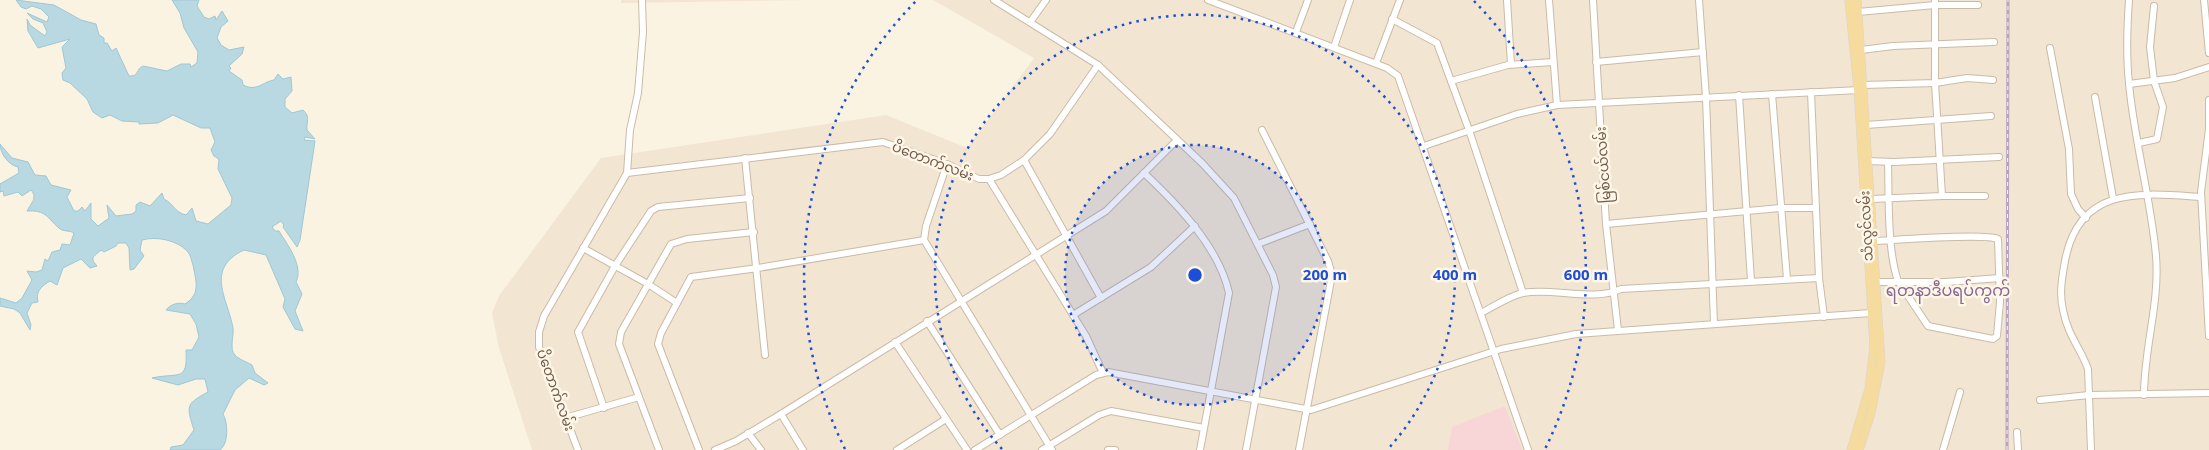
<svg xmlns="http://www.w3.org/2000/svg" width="2209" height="450" viewBox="0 0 2209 450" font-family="'Noto Sans','Noto Sans Myanmar',sans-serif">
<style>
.residential{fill:#f2e5d1}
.medical{fill:#f8d6d7}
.water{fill:#b8d9e2;stroke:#9fc7d4}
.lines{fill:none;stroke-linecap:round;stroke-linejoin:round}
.minor-casing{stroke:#cabba9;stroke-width:8}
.major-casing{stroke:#dad4d0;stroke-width:9}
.minor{stroke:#fff;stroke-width:6}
.major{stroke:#f6db9e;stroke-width:8}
.rail-casing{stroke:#b6a2c2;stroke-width:3}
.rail{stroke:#fef7e8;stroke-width:1;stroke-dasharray:4;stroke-linecap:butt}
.ring{fill:none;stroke:#1d4ed8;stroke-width:2.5;stroke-dasharray:2.5 5}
.labels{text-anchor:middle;stroke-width:5;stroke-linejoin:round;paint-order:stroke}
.street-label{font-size:14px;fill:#705b4a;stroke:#fef7e8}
.quarter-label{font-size:16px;fill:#876693;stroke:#fef7e8}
.centre{fill:#1d4ed8;stroke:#fef7e8;stroke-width:2.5}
.ring-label{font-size:15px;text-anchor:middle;font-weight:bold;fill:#1d4ed8;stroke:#fef7e8;stroke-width:5;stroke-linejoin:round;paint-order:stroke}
</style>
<rect width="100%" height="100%" fill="#faf3e2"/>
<!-- residential -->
<g class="residential">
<polygon points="621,0 808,0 621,3"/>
<polygon points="933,0 2209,0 2209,450 532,450 499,348 492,313 499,296 601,158 886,115 967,148 1034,58"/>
</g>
<!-- medical -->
<polygon class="medical" points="1505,406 1522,450 1448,450 1452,427"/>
<!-- water -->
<path class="water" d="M16,0L54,5L81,20L96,24L99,35L104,38V43H107L112,51L116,48L129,76C139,77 136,69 143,66L167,71L181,64H190L191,67L197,63L198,52L184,28L180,13L172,0H199L197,6L204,17L209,19L215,16L216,20L222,11L228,21L221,27L217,38L221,45L229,50L244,47L242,54L229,66L231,68L229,71L242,80L243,85C257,92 262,82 274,80L278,74L283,79L291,77L292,91L285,99V107L292,113L303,110C311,117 306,122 307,130L315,139L305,137L304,140L315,141L300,240L297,247L283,227L284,225L281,221L272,227L275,231H279C287,244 304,266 296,282L302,294L295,311L303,331L295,329L283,307L285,299L266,255L244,250C204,269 228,299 233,328C234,336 229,349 235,355C238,359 247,362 252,365L255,373L268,383L264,385L249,378L235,390L223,414C228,423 229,443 220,450H170L171,447L183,445L194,430C186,405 186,404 208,392L205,379H196L178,385L152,378C178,372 188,383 186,350H192L199,337L196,324L190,314L166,310C171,304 178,302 185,304C201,294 196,281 193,265C191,260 191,255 187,251C177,240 156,236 142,240L140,250L144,256L134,269L130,270L129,248L126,243H118L116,246L104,252L101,250L93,257V261L97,266L90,268L81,259L63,268L57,285L50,281C42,286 35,291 38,302L32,303L27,313L31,325L30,330L20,313L14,309L0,306V298L16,303L22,298L32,280L27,271L36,272L42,270L45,259L48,261L52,252L60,250L62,244L70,245L74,233C69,230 63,232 59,228C47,218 47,210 27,211C31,203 38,198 31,190L22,196L18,192L4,196L3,191L0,192V184L19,173L18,167C8,165 0,153 0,144L12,158L28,162L35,175L46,176L51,185L71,190L67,197L74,211H78L82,207L85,211L91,203V219L98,226L109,218L107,205L116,216L132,214L136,211V205L140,202L150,206L162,193L164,199C174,204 174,212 186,215L192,208L196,221L208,224L231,205L232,198L218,169L219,159L214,156L211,150L215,142L210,128H201L173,115L158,123L139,124V122L122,121L110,115L102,118L93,112L87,99L70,83L63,80L62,73L66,68L62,47L70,39L38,48L28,31L27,19L30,25L45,36L47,32L43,23L33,19L27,13L47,22L49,17L41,9L32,6L26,9L21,7Z"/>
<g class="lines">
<!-- minor casing -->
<g class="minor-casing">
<g id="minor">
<polyline points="994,0 1098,65 1202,163 1234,198 1273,275 1276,287 1246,450"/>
<polyline points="1208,0 1387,68 1398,76 1528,450"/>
<polyline points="1507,0 1511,64"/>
<polyline points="1549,0 1557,105"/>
<polyline points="1593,0 1606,224 1618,330"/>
<polyline points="1699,0 1706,97 1714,324"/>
<polyline points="1935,0 1935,83 1942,196"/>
<path d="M2129,0C2127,28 2126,55 2129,83C2134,141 2151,198 2156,256C2160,302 2144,348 2144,395"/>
<polyline points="2204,0 2209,53"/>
<polyline points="1858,12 1935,5 1978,5"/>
<polyline points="1392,19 1437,43 1469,130 1523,293"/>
<polyline points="1031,21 1046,0"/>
<polyline points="1296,32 1308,0"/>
<polyline points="1334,47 1350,0"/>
<polyline points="2050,48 2069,149 2071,194 2078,209 2086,218"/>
<polyline points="1861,50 1893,46 1994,42"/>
<polyline points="1596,62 1703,52"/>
<polyline points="1376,63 1400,0"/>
<polyline points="1451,81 1508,65 1553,62"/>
<polyline points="2129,84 2175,78 2209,67"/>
<polyline points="1863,85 1935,83 1967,78 1993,80"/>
<polyline points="1811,92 1819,278 1824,317"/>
<polyline points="1772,94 1787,279"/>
<polyline points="1739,95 1751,281"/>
<polyline points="2095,97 2113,198"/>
<polyline points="2209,100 2209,129 2201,192 2209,336"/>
<polyline points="1866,125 1991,116"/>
<polyline points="1262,130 1328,261 1332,275 1299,450"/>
<polyline points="2139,143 2157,139 2163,107 2154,81 2150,47 2154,6"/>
<polyline points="1424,146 1517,114 1557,105 1860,90"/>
<polyline points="745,158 765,355"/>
<polyline points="1024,160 1101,298"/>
<polyline points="1868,161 1894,162 1999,157"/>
<polyline points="947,164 926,226 924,240 1052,450"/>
<polyline points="627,173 883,142 947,164 979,179 989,179 1001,175 1024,160 1050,134 1098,65"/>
<path d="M1144,173C1177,204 1219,247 1229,293L1200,450"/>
<polyline points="989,179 1086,336 1103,373"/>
<polyline points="1872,199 1942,196 1985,196"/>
<polyline points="1606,224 1781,208 1816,208"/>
<path d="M1874,241C1896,240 1984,233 1998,239L2000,302L1997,336L1993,339L1928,326L1898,281C1887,250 1889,196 1888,162"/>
<polyline points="1258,244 1310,224"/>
<polyline points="583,248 648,284 677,303"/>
<polyline points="1876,282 1946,282 2000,278"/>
<path d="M1481,313C1493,307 1509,296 1523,293C1551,287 1594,302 1621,289L1819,278"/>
<polyline points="1073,315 1151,267 1195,226"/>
<polyline points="927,321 1000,435"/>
<polyline points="895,342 967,450"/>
<polyline points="2040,400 2089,395 2209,393"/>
<polyline points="604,408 578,332 615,266 651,211 658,207 750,198"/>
<polyline points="781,414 803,450"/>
<polyline points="565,418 639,397"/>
<polyline points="2017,432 2018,450"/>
<polyline points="748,433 761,450"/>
<polyline points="578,450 539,347 539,332 544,316 627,173 630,130 638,93 643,32 642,0"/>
<polyline points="659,450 619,344 621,332 671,244 687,239 754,232"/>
<polyline points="699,450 658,344 661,333 691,277 758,268 924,240"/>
<polyline points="715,450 736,441 781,414 1106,211 1177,140"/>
<polyline points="897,450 946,419"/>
<polyline points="975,450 1096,375 1108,372 1311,410 1501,349 1576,334 1871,313"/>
<polyline points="1042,450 1099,415 1111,411 1204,428"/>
<polyline points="1108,450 1115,450"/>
<polyline points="1943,450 1960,392"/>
<path d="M2091,450L2088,369C2080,347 2068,336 2063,310C2059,293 2062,278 2065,261C2079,185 2141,193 2201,197"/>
</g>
</g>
<!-- major casing -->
<g class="major-casing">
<g id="major">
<polyline points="1849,0 1858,89 1874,347 1869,389 1851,450"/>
<polyline points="1857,0 1881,362 1871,413 1859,450"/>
</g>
</g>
<!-- minor -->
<use href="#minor" class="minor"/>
<!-- major -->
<use href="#major" class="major"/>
<!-- rail casing -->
<g class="rail-casing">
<polyline id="rail" points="2007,450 2008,0"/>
</g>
<!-- rail -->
<use href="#rail" class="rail"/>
</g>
<!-- distance rings -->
<circle cx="1195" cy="275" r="130" fill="#1d4ed8" fill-opacity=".12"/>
<g class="ring">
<circle cx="1195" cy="275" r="130"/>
<path d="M1002 449A260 260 0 1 1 1388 449"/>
<path d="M845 449A391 391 0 0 1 916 1M1474 1A391 391 0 0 1 1545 449"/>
</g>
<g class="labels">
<!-- street labels -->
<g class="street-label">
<text transform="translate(933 161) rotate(21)" y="5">ပိတောက်လမ်း</text>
<text transform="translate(1603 165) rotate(-94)" y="5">မြစ်ငယ်လမ်း</text>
<text transform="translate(1866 226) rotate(-93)" y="5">သံလွင်လမ်း</text>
<text transform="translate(556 390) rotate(70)" y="5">ပိတောက်လမ်း</text>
</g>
<!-- quarter labels -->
<g class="quarter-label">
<text x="1948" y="296">ရတနာဒီပရပ်ကွက်</text>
</g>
</g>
<circle cx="1195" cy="275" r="8" class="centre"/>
<g class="ring-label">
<text x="1325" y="280">200 m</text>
<text x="1455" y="280">400 m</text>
<text x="1586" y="280">600 m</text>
</g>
</svg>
